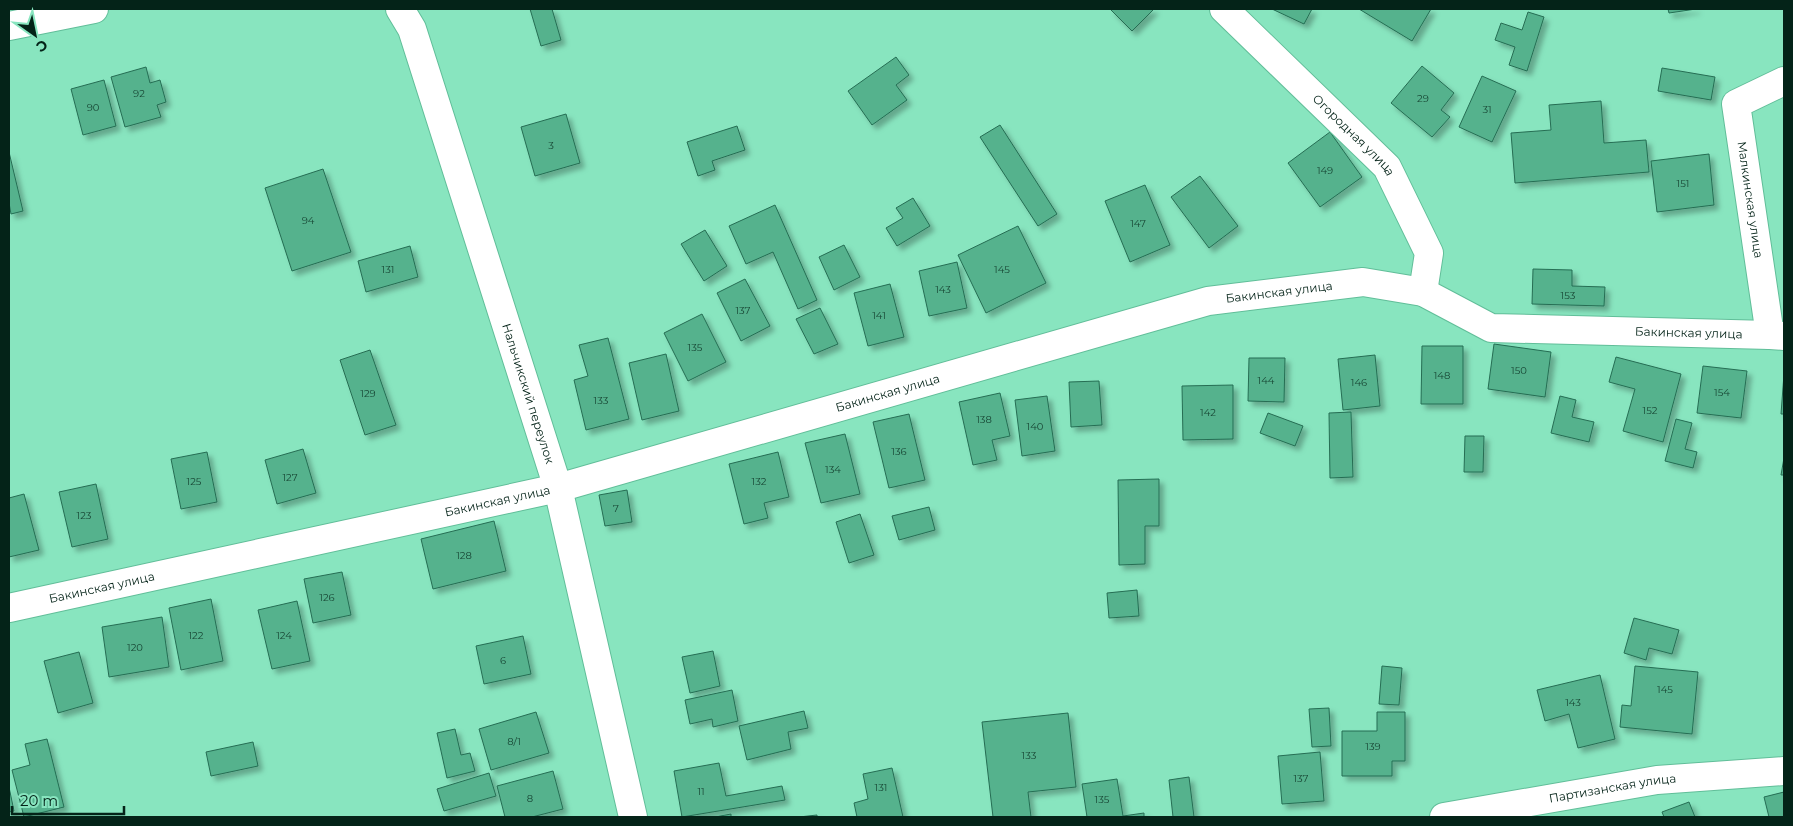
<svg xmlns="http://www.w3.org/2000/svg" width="1793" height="826" viewBox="0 0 1793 826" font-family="Montserrat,sans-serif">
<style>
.building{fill:#54b28d;stroke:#256d53;filter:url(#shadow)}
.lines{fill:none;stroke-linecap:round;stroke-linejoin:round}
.minor-casing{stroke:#61be99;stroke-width:30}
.minor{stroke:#fff;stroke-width:28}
.labels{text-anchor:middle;stroke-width:4;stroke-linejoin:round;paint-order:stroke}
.number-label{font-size:10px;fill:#184735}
.street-label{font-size:12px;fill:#042318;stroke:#88e5bf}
</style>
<defs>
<filter id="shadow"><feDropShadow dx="4.5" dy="4.5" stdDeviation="2.5" flood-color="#0004"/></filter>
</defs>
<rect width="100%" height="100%" fill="#88e5bf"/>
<!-- building -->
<g class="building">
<polygon points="530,9 552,9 561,40 541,46"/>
<polygon points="1110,9 1154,9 1132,31"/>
<polygon points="1272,9 1312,9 1304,24"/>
<polygon points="1359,9 1431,9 1412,41"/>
<polygon points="1668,9 1696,9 1669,13"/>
<polygon points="1528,12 1544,17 1527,71 1509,65 1515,47 1495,40 1501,23 1522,30"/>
<polygon points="896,57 909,75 896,85 907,100 872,125 848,91"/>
<polygon points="1422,66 1454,93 1441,110 1450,117 1432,137 1391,103"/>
<polygon points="146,67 150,83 160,80 166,102 157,105 161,117 125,127 111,77"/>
<polygon points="1662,68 1715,77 1711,100 1658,91"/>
<polygon points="1482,76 1516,91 1492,142 1459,127"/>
<polygon points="104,80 116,126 83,135 71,89"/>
<polygon points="1601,101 1604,143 1646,140 1649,172 1515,183 1511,133 1551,130 1549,105"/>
<polygon points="566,114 580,163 535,176 521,127"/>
<polygon points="1000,125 1057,214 1038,226 980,137"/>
<polygon points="737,126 745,150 712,161 715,170 698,176 687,142"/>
<polygon points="1330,132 1362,177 1320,207 1288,163"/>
<polygon points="9,152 23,211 11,214 9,203"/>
<polygon points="1709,154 1714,205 1657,212 1651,161"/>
<polygon points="323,169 351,252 292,271 265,188"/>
<polygon points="1200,176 1238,226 1209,248 1171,197"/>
<polygon points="1145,185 1170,245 1130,262 1105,201"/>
<polygon points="913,198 930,226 897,246 886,228 903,218 896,208"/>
<polygon points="775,205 817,300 798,309 773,252 746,264 729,226"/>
<polygon points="1018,226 1046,283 986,313 958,255"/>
<polygon points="705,230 727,266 704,281 681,244"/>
<polygon points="844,245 860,277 834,290 819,257"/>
<polygon points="410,246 418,277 366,292 358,261"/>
<polygon points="957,262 967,308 929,316 919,271"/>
<polygon points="1533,269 1572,270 1572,286 1605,287 1604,306 1532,304"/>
<polygon points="745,279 770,326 741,341 717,293"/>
<polygon points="890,284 904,337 868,346 854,293"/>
<polygon points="820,308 838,344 814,354 796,319"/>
<polygon points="702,314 726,362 688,381 664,333"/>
<polygon points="608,338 629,419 586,430 574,380 588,376 579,345"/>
<polygon points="1494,344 1551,352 1545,397 1488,389"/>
<polygon points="1422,346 1463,346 1463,404 1421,404"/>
<polygon points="370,350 396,425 365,435 340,360"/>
<polygon points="666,354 679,411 642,420 629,363"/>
<polygon points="1375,355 1380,406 1343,410 1338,359"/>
<polygon points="1616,357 1681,374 1663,442 1623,431 1635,389 1609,382"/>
<polygon points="1249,358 1285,358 1284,402 1248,401"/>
<polygon points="1703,366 1747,371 1741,418 1697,413"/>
<polygon points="1784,374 1784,414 1781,414"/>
<polygon points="1099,381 1102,425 1071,427 1069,382"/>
<polygon points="1233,385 1233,439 1183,440 1182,386"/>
<polygon points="1000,393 1010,436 992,440 997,460 973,465 959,402"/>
<polygon points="1047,396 1055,451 1022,456 1015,400"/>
<polygon points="1560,396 1576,400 1572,417 1594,422 1589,442 1551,433"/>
<polygon points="1351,412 1353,477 1330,478 1329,413"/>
<polygon points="1268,413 1303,426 1295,446 1260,433"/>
<polygon points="909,414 925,480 889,488 873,422"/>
<polygon points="1676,419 1692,423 1685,449 1697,452 1693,468 1665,461"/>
<polygon points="845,434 860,494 821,503 805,443"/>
<polygon points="1465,436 1484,436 1483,472 1464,472"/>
<polygon points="303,449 316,493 277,504 265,460"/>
<polygon points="207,452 217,502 181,509 171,459"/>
<polygon points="778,452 789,497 764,503 768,518 744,524 729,464"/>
<polygon points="1784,458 1784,475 1781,475"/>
<polygon points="1159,479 1159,526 1145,526 1145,564 1119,565 1118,480"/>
<polygon points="96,484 108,539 72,547 59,492"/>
<polygon points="627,490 632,522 605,526 599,495"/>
<polygon points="24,494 39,550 9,557 9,498"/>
<polygon points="929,507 935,530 899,540 892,516"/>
<polygon points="860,514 874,555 849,563 836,522"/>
<polygon points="494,521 506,571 433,589 421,539"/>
<polygon points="342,572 351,615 313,623 304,579"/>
<polygon points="1137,590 1139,616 1109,618 1107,593"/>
<polygon points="211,599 223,661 181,670 169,608"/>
<polygon points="297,601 310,661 272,669 258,610"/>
<polygon points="162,617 169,667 109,677 102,627"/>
<polygon points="1634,618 1679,630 1672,654 1649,648 1646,660 1624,653"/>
<polygon points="523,636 531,674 484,684 476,646"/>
<polygon points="713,651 720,686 690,693 682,657"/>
<polygon points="79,652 93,703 58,713 44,661"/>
<polygon points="1382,666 1402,668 1399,705 1379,704"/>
<polygon points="1635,666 1698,672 1692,734 1620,727 1622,705 1631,706"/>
<polygon points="1600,675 1615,739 1578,748 1569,714 1545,721 1537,690"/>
<polygon points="732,690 738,721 713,727 712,719 690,724 685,700"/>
<polygon points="1329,708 1331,746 1312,747 1309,709"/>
<polygon points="804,711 808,728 788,732 791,749 747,760 739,726"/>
<polygon points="536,712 549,753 491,770 479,729"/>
<polygon points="1377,712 1405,712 1405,761 1392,761 1392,776 1342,776 1342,731 1377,731"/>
<polygon points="1068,713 1076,787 1028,792 1031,817 993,817 982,722"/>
<polygon points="455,729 461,755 470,753 475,771 447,778 437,733"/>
<polygon points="47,739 64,807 24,817 12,770 30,765 25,744"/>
<polygon points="253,742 258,766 211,776 206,752"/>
<polygon points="1320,752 1324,801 1282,804 1278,756"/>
<polygon points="719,763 726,796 782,786 785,800 682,817 674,771"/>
<polygon points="892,768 903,817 857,817 854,803 868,799 863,774"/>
<polygon points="553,771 563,809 532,817 505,817 497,786"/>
<polygon points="489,773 496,796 444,811 437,789"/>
<polygon points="1189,777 1194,817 1173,817 1169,780"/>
<polygon points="1117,779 1123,816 1144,813 1144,817 1087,817 1082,784"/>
<polygon points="9,787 14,811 9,812"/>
<polygon points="1784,792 1784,817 1769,817 1764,797"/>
<polygon points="1689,802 1695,817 1664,817 1662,812"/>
<polygon points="731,814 731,817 715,817"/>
<polygon points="817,815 817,817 799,817"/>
</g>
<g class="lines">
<!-- minor casing -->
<g class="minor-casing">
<g id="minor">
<path id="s1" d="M400,9L412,29L558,488L633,817"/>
<path id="s2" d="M1224,9L1387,167L1429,253L1423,292"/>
<polyline points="9,26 94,9"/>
<path id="s3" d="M1784,81L1736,104L1770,335L1784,336"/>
<path id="s4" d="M9,608L558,488L1208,301L1363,282L1423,292L1491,328L1770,335"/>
<path id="s5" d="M1444,817L1657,780L1784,771"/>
</g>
</g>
<!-- minor -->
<use href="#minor" class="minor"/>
</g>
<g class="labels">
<!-- number labels -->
<g class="number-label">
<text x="139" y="97">92</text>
<text x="1423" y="102">29</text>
<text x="93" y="111">90</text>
<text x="1487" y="113">31</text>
<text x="551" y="149">3</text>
<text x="1325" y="174">149</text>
<text x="1683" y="187">151</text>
<text x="308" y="224">94</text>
<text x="1138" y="227">147</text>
<text x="388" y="273">131</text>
<text x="1002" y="273">145</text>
<text x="943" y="293">143</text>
<text x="1568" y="299">153</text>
<text x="743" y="314">137</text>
<text x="879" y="319">141</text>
<text x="695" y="351">135</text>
<text x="1519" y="374">150</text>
<text x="1442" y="379">148</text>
<text x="1266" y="384">144</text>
<text x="1359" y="386">146</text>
<text x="1722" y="396">154</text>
<text x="368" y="397">129</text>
<text x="601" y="404">133</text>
<text x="1650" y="414">152</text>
<text x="1208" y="416">142</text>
<text x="984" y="423">138</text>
<text x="1035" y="430">140</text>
<text x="899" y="455">136</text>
<text x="833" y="473">134</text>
<text x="290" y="481">127</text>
<text x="194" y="485">125</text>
<text x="759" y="485">132</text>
<text x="616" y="512">7</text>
<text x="84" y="519">123</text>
<text x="464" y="559">128</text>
<text x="327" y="601">126</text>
<text x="196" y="639">122</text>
<text x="284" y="639">124</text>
<text x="135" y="651">120</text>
<text x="503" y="664">6</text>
<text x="1665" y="693">145</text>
<text x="1573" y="706">143</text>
<text x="514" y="745">8/1</text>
<text x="1373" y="750">139</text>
<text x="1029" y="759">133</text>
<text x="1301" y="782">137</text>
<text x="881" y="791">131</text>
<text x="701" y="795">11</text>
<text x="530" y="802">8</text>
<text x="1102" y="803">135</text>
</g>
<!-- street labels -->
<g class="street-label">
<text dy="4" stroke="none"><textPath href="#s2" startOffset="181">Огородная улица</textPath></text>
<text dy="4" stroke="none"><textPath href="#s3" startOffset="150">Малкинская улица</textPath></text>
<text dy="4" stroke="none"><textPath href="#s4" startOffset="1310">Бакинская улица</textPath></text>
<text dy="4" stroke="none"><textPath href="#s4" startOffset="1730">Бакинская улица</textPath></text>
<text dy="4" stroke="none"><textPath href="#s4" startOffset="905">Бакинская улица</textPath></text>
<text dy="4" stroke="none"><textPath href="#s1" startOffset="406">Нальчикский переулок</textPath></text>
<text dy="4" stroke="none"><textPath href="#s4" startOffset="500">Бакинская улица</textPath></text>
<text dy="4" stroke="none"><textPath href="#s4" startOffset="95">Бакинская улица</textPath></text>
<text dy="4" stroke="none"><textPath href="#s5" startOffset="171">Партизанская улица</textPath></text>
</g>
</g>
<!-- border -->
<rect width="1793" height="826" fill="none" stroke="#042318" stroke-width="20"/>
<!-- north arrow -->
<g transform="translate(35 35) rotate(147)" stroke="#88e5bf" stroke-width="4" paint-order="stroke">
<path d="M0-4L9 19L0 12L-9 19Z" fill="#042318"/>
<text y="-8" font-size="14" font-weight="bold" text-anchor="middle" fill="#042318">С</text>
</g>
<!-- scale -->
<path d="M12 806v8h112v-8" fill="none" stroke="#042318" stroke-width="2.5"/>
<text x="20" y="806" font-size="15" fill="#042318" stroke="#88e5bf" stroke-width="4" paint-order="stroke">20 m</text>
</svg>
